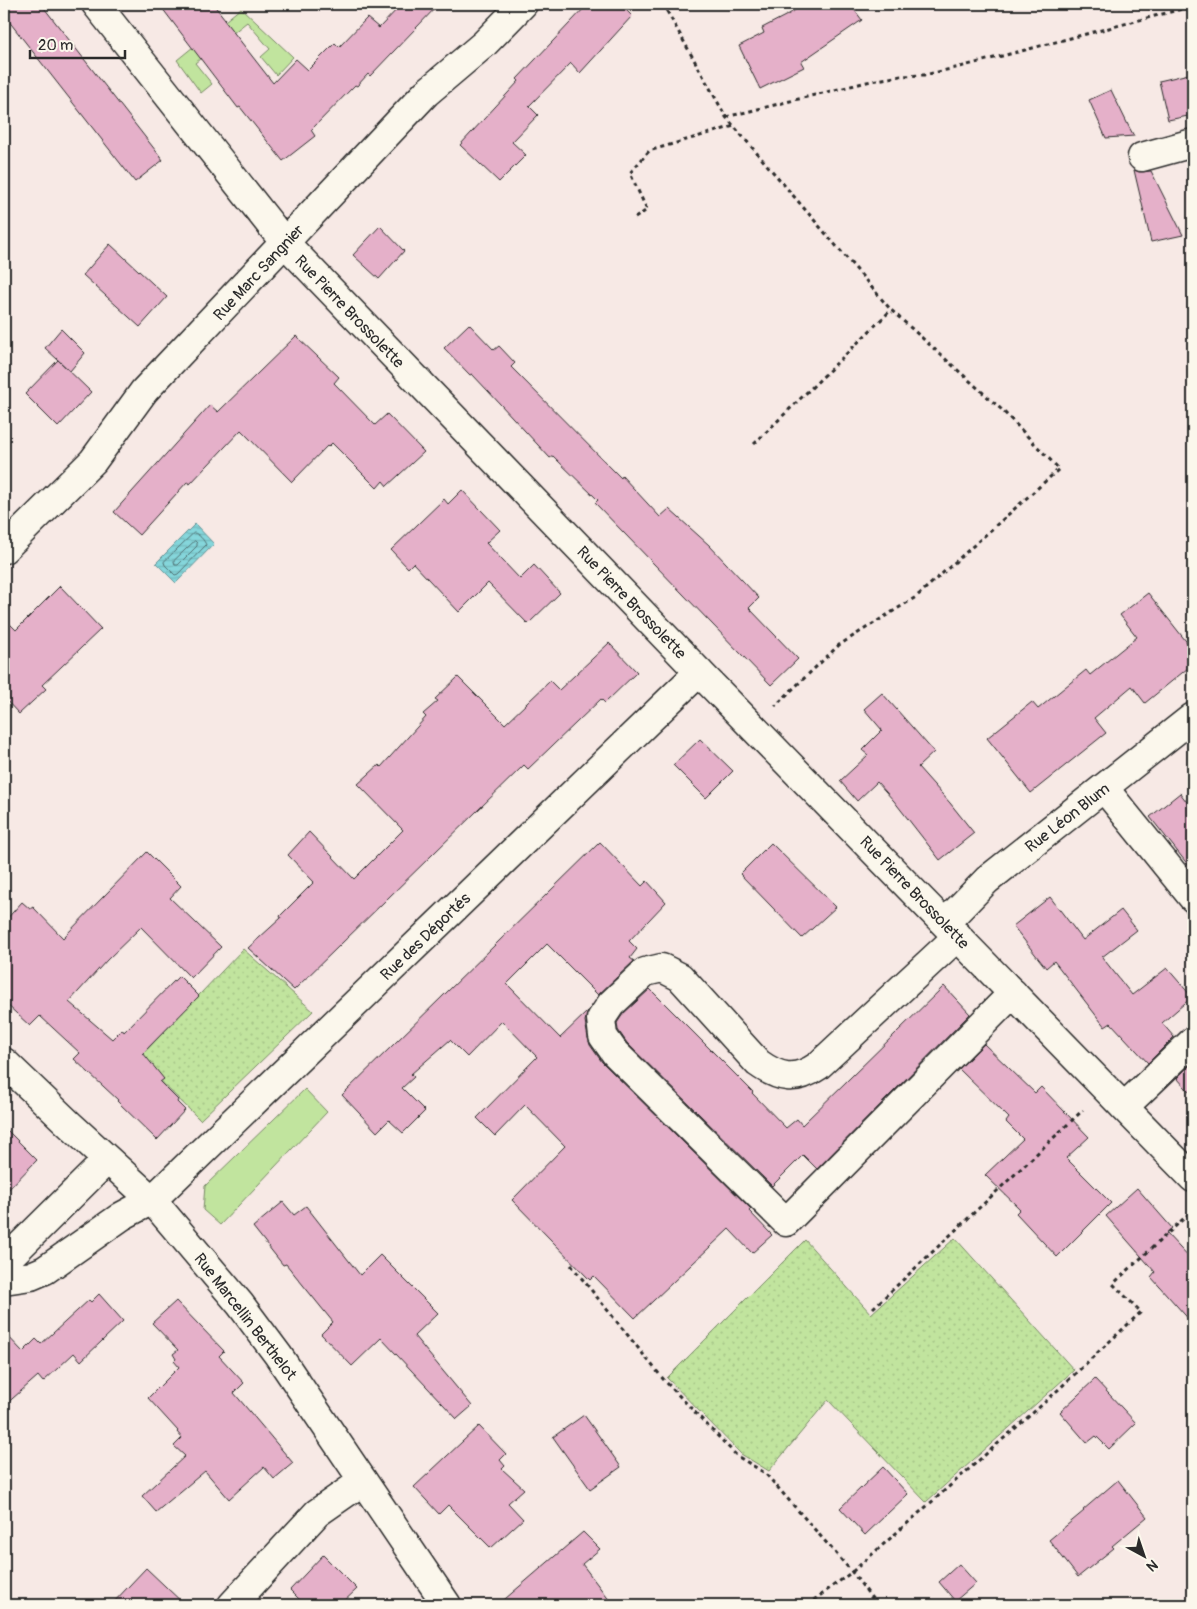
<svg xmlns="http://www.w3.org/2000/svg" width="1197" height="1609" viewBox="0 0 1197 1609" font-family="Pangolin,sans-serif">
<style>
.grass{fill:#c1e49e;stroke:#768864}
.park{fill:url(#park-dots);stroke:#768864}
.water{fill:url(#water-rules);stroke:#619295}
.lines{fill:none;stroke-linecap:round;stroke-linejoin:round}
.shore{stroke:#4f6f71;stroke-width:1}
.building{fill:#e5b0c9;stroke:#2b2b2b}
.minor-casing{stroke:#2b2b2b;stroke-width:31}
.major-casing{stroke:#2b2b2b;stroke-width:31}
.path{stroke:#2b2b2b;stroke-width:3;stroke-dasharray:4 4;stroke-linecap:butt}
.minor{stroke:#fbf7ec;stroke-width:28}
.major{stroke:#fbf7ec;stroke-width:28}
.labels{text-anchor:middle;stroke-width:5;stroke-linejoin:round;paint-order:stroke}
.street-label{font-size:16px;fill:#2b2b2b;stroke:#fbf7ec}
</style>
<defs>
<pattern id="park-dots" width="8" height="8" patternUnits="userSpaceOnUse" patternTransform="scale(1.25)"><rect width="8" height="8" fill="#c1e49e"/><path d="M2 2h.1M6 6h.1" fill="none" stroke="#a6c488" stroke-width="1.8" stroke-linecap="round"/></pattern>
<pattern id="water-rules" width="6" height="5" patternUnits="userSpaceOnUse" patternTransform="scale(1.25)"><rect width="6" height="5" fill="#85d6db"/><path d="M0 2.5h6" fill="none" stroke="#73b8bc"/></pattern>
</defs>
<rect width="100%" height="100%" fill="#f7e9e5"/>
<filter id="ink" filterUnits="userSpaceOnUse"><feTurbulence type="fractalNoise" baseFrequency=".02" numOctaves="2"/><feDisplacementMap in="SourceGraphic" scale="10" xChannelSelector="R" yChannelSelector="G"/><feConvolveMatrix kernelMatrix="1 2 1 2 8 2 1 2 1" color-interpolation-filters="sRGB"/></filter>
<g filter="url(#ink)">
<!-- grass -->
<g class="grass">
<polygon points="241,8 293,57 276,75 261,57 270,49 247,22 195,63 212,84 201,93 177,60"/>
<polygon points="305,1089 327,1112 220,1225 203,1210 205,1186"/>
</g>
<!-- park -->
<g class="park">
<polygon points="243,949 313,1011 200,1120 138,1059"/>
<polygon points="955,1238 1074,1370 926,1502 828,1400 769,1471 741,1454 667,1378 805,1240 871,1314"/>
</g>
<!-- water -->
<polygon class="water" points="195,524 214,544 176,583 156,563"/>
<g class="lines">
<!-- shore -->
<g class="shore">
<path d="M194,533C198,533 205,541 206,545L178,574L175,575L165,565L164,562Z"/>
<polygon points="195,541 197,543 197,546 178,565 175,565 174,561"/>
</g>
</g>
<!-- building -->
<g class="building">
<polygon points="4,4 41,4 163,160 135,182 4,15"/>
<polygon points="159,4 213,4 225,19 224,20 273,83 296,59 308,70 335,43 339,47 367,18 379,28 402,4 439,4 370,76 368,74 357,86 355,85 311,130 315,136 283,161 240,107 238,108"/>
<polygon points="588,4 620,4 632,16 580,73 571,63 529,106 538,115 512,142 526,155 499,182 460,145 519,81 517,79"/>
<polygon points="804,4 850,4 862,20 801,62 804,67 760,89 739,46 764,33 762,28 789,14"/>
<polygon points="1193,73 1193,115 1168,120 1159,81"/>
<polygon points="1111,90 1129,127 1134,136 1106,138 1089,100"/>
<polygon points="1134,170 1139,172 1151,171 1183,235 1151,242"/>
<polygon points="380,226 404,251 379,279 353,255"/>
<polygon points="110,244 167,297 140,327 83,275"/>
<polygon points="469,324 494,350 499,346 515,363 511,367 621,478 622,476 660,517 669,509 709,545 759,598 749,608 798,659 771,685 595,503 598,500 553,456 550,458 488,391 472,374 470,375 444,348"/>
<polygon points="61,329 85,353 70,371 45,348"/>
<polygon points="296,336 339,377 334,383 375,425 387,414 424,452 387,486 383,481 377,488 332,443 328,447 327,446 292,482 241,430 190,484 187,482 139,535 114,512 210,405 218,412"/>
<polygon points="58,360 91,392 58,427 25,394"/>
<polygon points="462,490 500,530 486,543 520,579 534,565 560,593 528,624 488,583 459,612 413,563 408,568 391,550 444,499 448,504"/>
<polygon points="60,586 101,629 42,685 46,689 19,714 4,698 4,618 16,630"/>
<polygon points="1148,593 1193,650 1193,664 1145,703 1132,686 1094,718 1106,733 1031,793 987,738 1032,702 1038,709 1086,670 1090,675 1137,637 1120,615"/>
<polygon points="609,643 637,672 605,703 601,699 528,769 524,765 294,990 248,948 281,918 280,916 314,882 288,855 309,832 354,879 403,830 358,784 379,765 381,767 426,717 423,714 438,701 435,699 458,677 505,724 550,681 559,690"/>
<polygon points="882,693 934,752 918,767 950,803 974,833 940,860 894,801 877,782 857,801 840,781 868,755 862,750 882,730 864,709"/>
<polygon points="700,739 733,771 706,798 673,765"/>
<polygon points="1180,793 1193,810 1193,871 1150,817"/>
<polygon points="600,842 642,886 647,881 666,902 629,941 637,949 630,958 634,961 598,995 547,944 507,984 560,1038 588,1011 585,1021 588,1038 590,1045 602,1062 751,1209 749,1211 772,1235 752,1253 729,1229 635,1318 594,1276 590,1280 512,1200 565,1146 525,1105 495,1136 477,1118 537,1057 502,1021 467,1057 450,1040 411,1074 414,1077 402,1088 425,1111 403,1133 389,1120 377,1132 342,1095"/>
<polygon points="771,843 836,907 802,938 740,874"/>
<polygon points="147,852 181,886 170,898 221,947 191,978 141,927 107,960 69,1002 112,1039 122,1029 124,1032 179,976 199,996 143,1053 164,1079 160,1082 178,1100 177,1102 185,1110 157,1140 117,1101 118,1100 74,1059 80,1053 40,1016 30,1026 4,1002 4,922 22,902 30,909 33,907 63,938"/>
<polygon points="1050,897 1083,940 1121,910 1137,930 1102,957 1132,995 1167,968 1192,997 1162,1023 1174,1037 1148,1063 1111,1023 1105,1027 1054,961 1046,968 1013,926"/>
<polygon points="944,986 970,1014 817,1169 803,1155 772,1186 627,1043 618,1030 617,1023 623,1014 650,989 753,1092 752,1093 786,1128 797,1119 802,1125"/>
<polygon points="984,1044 1035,1093 1041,1087 1089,1137 1066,1158 1111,1203 1057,1257 1016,1213 1020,1209 985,1175 1023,1139 1006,1122 1009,1118 959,1069"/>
<polygon points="1193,1062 1193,1096 1177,1078"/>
<polygon points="4,1127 37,1160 4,1194"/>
<polygon points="1137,1188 1172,1228 1166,1233 1193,1262 1193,1324 1151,1277 1155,1272 1106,1216"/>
<polygon points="283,1202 294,1215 306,1206 360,1275 380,1255 438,1313 414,1336 472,1406 457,1419 381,1338 352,1366 321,1334 333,1322 286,1264 283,1265 253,1227"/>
<polygon points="99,1294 123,1321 81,1361 74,1353 43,1382 38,1376 4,1406 4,1332 23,1352 36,1339 41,1344 89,1300 91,1302"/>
<polygon points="176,1301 224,1351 219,1356 244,1383 234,1393 293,1463 274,1479 264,1467 229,1499 205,1471 156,1512 142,1496 185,1456 174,1446 182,1438 177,1432 178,1431 148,1398 179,1367 174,1361 176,1359 173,1354 178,1350 152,1323"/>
<polygon points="1095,1379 1136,1423 1109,1449 1096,1436 1087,1443 1060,1412"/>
<polygon points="584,1415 621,1467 590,1489 553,1437"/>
<polygon points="479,1426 506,1454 500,1460 505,1466 502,1469 524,1489 508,1503 523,1519 491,1548 448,1505 439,1514 414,1487"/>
<polygon points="883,1467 908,1494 865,1535 840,1508"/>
<polygon points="1118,1480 1147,1517 1112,1546 1114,1548 1078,1577 1049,1540 1084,1511 1083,1510"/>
<polygon points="583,1532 600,1549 582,1564 613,1605 498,1605"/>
<polygon points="323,1555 357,1589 340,1605 305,1605 290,1590"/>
<polygon points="959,1564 976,1583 955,1601 939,1582"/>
<polygon points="146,1568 185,1605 111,1605"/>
</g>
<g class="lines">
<!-- minor casing -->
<g class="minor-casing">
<g id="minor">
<polyline points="96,4 285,243 699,672 1193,1178"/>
<polyline points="1142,157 1193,143"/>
<polyline points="4,549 93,461 144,391 426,93 484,44 523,4"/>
<polyline points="1104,788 1193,898"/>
<polyline points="945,923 987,880 1193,717"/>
<path d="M958,936L818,1066C795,1082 779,1078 758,1063L680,977L662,968L645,972L611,1004L601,1019L603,1036L615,1053L786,1222L1013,993"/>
<polyline points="1124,1107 1193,1041"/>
<polyline points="4,1262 107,1160"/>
<polyline points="4,1280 31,1276 45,1270 122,1216 152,1200 699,672"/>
<polyline points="232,1605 317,1513 363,1481"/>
</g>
</g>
<!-- major casing -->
<g class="major-casing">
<polyline id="major" points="4,1062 70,1125 152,1200 240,1304 278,1355 447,1605"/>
</g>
<!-- path -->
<g class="path">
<polyline points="663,4 726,117 891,310 1001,409 1059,469 916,597 839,645 775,706"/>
<polyline points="726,117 871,81 901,76 924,75 960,67 1193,6"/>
<polyline points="635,218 647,210 630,173 649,151 734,126"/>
<polyline points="754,444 891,310"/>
<polyline points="571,1265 664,1380 737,1456 765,1473 852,1572 877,1605"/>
<polyline points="873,1308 1083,1110"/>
<polyline points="807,1605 852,1572 1044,1403 1141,1312 1113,1284 1193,1210"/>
</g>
<!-- minor -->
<use href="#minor" class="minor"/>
<!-- major -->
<use href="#major" class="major"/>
</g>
</g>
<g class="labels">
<!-- street labels -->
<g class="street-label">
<text transform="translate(258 272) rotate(-47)" y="6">Rue Marc Sangnier</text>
<text transform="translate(350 311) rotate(46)" y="6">Rue Pierre Brossolette</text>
<text transform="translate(632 602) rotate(46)" y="6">Rue Pierre Brossolette</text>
<text transform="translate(1067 817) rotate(-38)" y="6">Rue Léon Blum</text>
<text transform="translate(915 892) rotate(46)" y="6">Rue Pierre Brossolette</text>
<text transform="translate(425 936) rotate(-44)" y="6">Rue des Déportés</text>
<text transform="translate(246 1316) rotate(52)" y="6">Rue Marcellin Berthelot</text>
</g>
</g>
<!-- margin -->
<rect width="1197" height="1609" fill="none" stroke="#fbf7ec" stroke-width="20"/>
<rect x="10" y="10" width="1177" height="1589" fill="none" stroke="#2b2b2b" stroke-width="2" filter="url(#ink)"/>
<!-- north arrow -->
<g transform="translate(1144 1556) rotate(140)" stroke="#fbf7ec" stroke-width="4" paint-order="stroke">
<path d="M0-4L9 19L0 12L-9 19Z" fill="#2b2b2b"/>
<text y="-8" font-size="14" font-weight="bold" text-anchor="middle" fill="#2b2b2b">N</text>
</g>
<!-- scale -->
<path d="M30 50v8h95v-8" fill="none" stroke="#2b2b2b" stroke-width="2.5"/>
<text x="38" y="50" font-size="15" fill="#2b2b2b" stroke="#fbf7ec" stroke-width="4" paint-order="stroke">20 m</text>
</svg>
